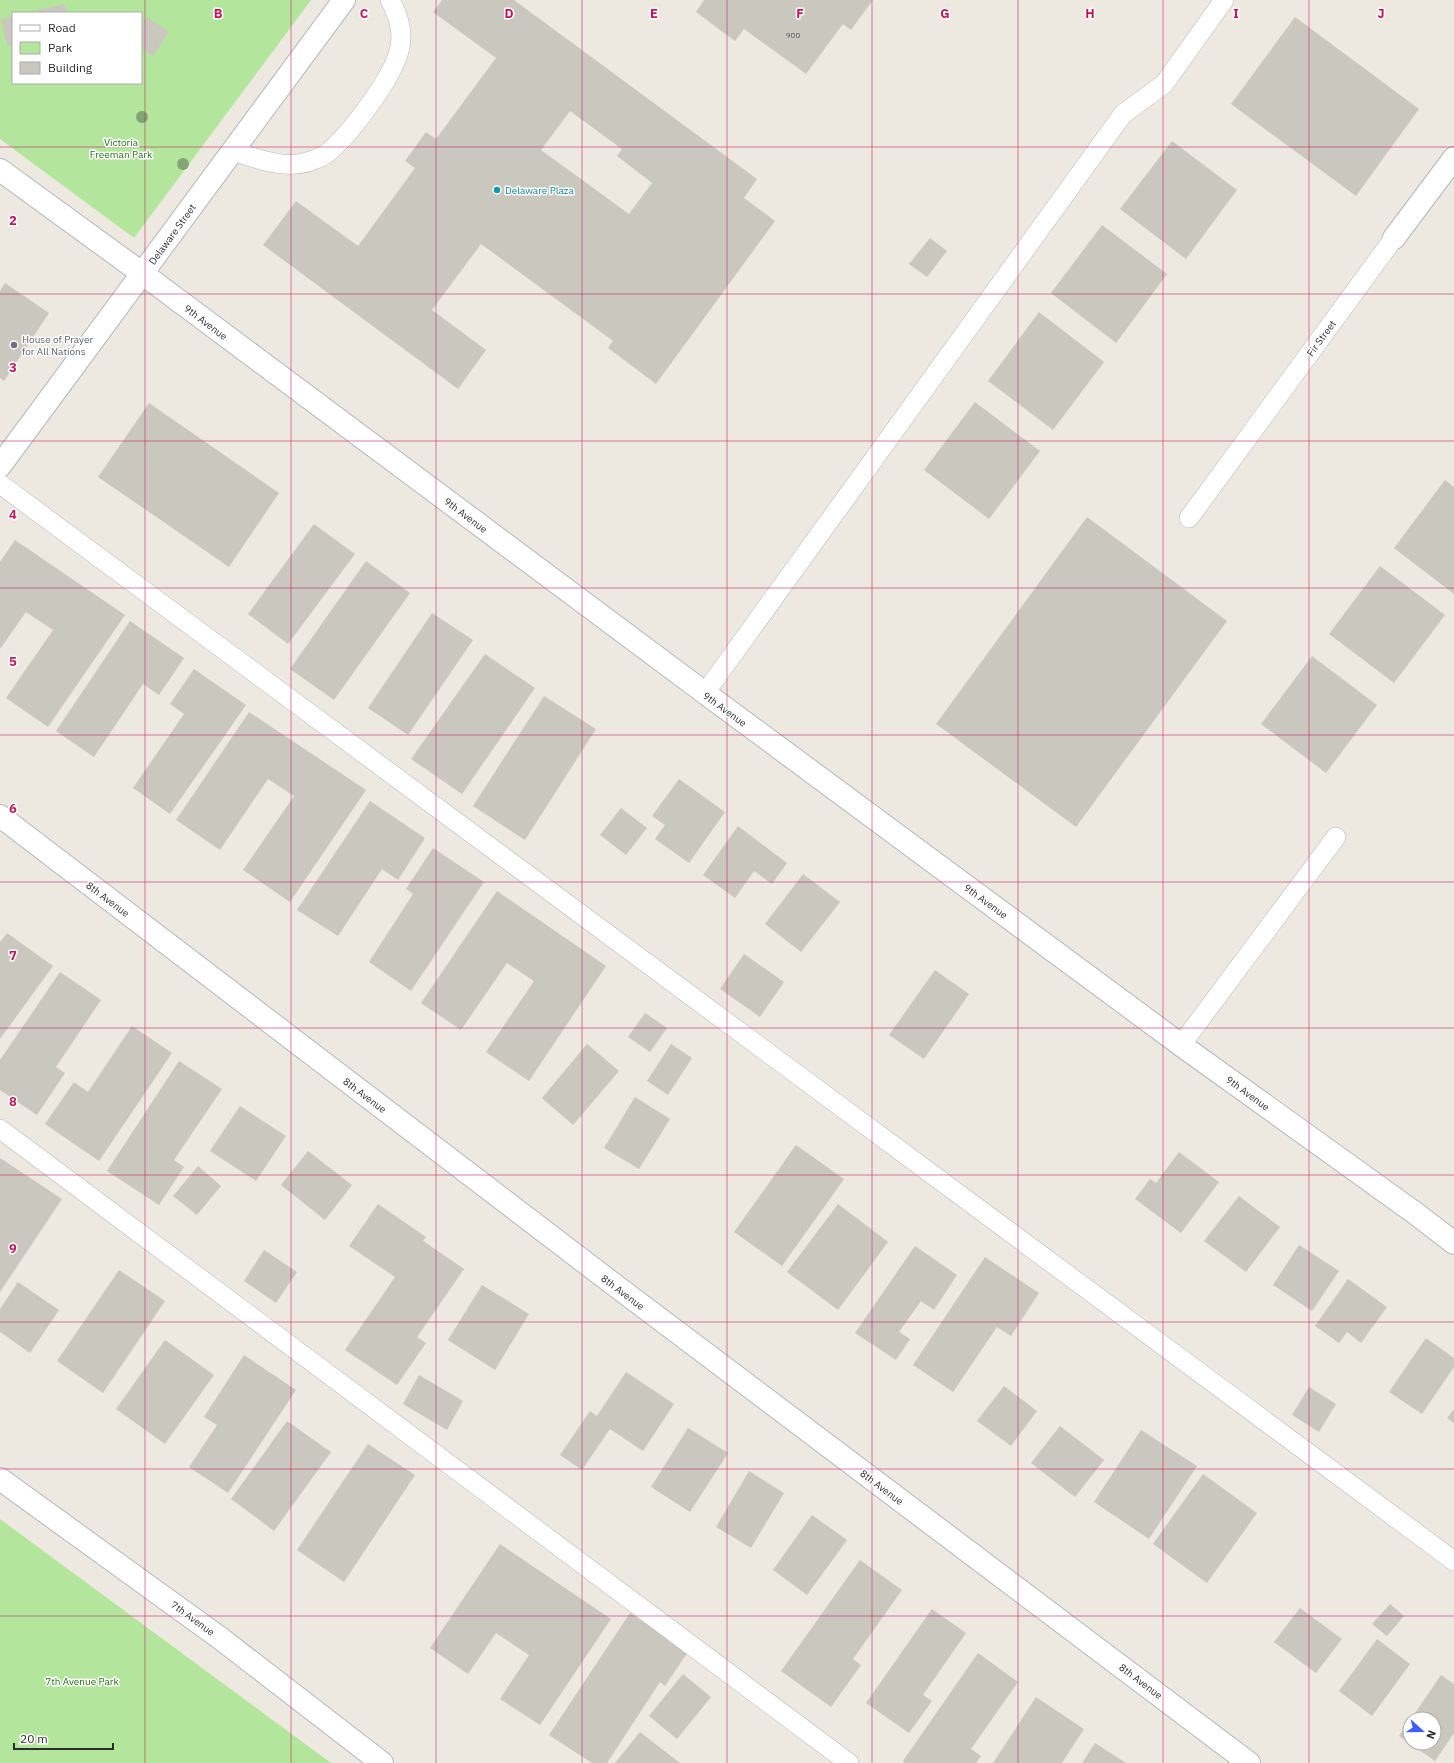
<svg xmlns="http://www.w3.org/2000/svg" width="1454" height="1763" viewBox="0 0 1454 1763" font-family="'IBM Plex Sans',sans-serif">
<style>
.green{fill:#b3e59d;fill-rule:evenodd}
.building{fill:#cac7be;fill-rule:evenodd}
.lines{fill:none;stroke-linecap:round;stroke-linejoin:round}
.service-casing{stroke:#b3b6c0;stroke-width:20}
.minor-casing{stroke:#b3b6c0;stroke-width:24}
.tertiary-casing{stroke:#b3b6c0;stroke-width:24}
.service{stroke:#fff;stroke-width:19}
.minor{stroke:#fff;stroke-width:22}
.tertiary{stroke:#fff;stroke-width:22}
.tree{fill:#82a574}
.grid{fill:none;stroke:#c2185b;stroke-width:1;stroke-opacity:0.55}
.culture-dot{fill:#0f9aa8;stroke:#fff;stroke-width:1.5}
.worship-dot{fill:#6b7280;stroke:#fff;stroke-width:1.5}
.labels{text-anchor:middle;stroke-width:3;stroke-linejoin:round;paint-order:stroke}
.number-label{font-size:8px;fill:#545451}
.park-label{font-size:10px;fill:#296d1b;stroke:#fff}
.culture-label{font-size:10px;fill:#0d838f;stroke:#fff;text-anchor:start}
.street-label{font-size:10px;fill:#2d2d2d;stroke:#fff}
.worship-label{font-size:10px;fill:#5b616d;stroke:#fff;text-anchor:start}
.grid-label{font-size:13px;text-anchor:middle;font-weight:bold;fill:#c2185b;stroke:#fff;stroke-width:3;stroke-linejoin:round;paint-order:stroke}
</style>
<rect width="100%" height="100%" fill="#eee9e0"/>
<!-- green -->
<g class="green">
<path d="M0,0H311L134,238L0,139ZM13,13H141V83H13Z"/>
<polygon points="0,1519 331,1763 0,1763"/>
</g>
<!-- building -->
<g class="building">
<path d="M442,0H514L757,179L744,198L775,221L656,384L608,348L613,341L481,244L432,310L486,350L458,389L263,245L296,201L358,246L415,168L405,161L426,132L436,139L496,58L433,12ZM570,111L622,149L617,156L652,183L629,214L541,150Z"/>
<polygon points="704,0 873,0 851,30 843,24 806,74 744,29 735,41 716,27 696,12"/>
<polygon points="65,4 67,13 38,13 38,10"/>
<polygon points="13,17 13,44 7,46 1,19"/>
<polygon points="147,17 169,32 153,56 141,48 141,27"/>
<polygon points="1295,17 1419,109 1356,196 1231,104"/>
<polygon points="1172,141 1237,190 1186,259 1120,209"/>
<polygon points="1102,225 1167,274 1116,343 1051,293"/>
<polygon points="930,238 947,251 927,277 909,264"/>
<polygon points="5,283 49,313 4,381 0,378 0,291"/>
<polygon points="1039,312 1104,362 1053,430 988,381"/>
<polygon points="975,402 1040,451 989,519 924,470"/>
<polygon points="149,403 279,493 229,567 98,477"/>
<polygon points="1445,480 1454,487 1454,594 1394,548"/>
<polygon points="1087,517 1227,621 1076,827 936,724"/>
<polygon points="314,524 355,554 288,644 248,614"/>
<polygon points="15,540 125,615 48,727 6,698 53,630 26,612 0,649 0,562"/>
<polygon points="366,561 410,593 334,700 290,669"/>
<polygon points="1380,566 1445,615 1394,683 1329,634"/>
<polygon points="432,613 473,640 408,735 368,708"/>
<polygon points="130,621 184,658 159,695 143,684 94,757 56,731"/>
<polygon points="485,654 535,688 462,794 411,759"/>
<polygon points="1312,656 1377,705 1326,773 1261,724"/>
<polygon points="194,669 246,705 170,814 133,788 184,714 170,704"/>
<polygon points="544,696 596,729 525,840 473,806"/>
<polygon points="249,712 366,790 290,902 243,870 294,796 268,779 220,850 176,820"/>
<polygon points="679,779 725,812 689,863 655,839 665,825 652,816"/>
<polygon points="370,801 425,838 398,880 382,869 338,936 297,910"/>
<polygon points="621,808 647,828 626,855 600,835"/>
<polygon points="738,826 787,863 772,884 754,871 735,898 703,875"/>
<polygon points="433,848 484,882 411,991 369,962 413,894 406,889"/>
<polygon points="803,874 840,902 801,952 765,924"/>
<polygon points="497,891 606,966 529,1081 486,1052 534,981 507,963 461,1030 421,1003"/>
<polygon points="7,933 53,966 0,1039 0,942"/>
<polygon points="744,954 784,982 760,1017 720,989"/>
<polygon points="935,970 969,994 924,1059 889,1035"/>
<polygon points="60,972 101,1000 56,1067 65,1073 37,1115 0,1090 0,1060"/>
<polygon points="645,1013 667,1028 650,1052 628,1037"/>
<polygon points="132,1026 172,1053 99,1161 45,1124 74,1082 88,1092"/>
<polygon points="587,1044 619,1071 573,1125 542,1098"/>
<polygon points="671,1044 692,1058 668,1095 647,1081"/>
<polygon points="179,1061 222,1089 174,1160 184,1167 159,1205 107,1171"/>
<polygon points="635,1097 670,1119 639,1169 604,1148"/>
<polygon points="240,1106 286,1136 256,1181 210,1151"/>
<polygon points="796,1145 844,1179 782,1266 734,1232"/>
<polygon points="308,1151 352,1185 325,1220 281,1185"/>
<polygon points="1179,1152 1219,1182 1181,1233 1135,1199 1150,1179 1156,1183"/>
<polygon points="0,1158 62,1199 0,1292"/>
<polygon points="198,1166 221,1186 197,1215 173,1196"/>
<polygon points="1239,1196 1280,1227 1246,1272 1204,1241"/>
<polygon points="378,1204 426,1237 423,1241 464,1269 417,1337 426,1343 397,1385 345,1350 395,1277 349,1246"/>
<polygon points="838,1204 888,1242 838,1310 787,1272"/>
<polygon points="1299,1245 1339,1271 1312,1311 1273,1285"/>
<polygon points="915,1246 957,1275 934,1310 921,1301 899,1332 910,1339 896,1360 855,1333"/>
<polygon points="264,1250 297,1272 276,1303 244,1281"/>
<polygon points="985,1257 1039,1293 1011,1336 997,1327 953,1392 913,1365"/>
<polygon points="119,1270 165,1301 103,1393 57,1361"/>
<polygon points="1348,1279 1387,1307 1361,1343 1347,1332 1339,1343 1315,1326"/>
<polygon points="18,1282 59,1310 30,1353 0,1332 0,1309"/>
<polygon points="482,1285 529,1314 495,1370 448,1340"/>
<polygon points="1426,1338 1454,1358 1454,1367 1422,1414 1389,1392"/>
<polygon points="165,1340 214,1375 165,1444 116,1409"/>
<polygon points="244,1355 296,1390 228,1493 189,1467 217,1425 204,1417"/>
<polygon points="626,1372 674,1404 643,1451 610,1429 582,1470 560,1455 590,1411 597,1416"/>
<polygon points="419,1375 463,1401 447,1430 403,1404"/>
<polygon points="1004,1386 1037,1411 1011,1446 977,1421"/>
<polygon points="1309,1387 1336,1404 1319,1432 1292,1415"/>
<polygon points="1454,1409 1454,1423 1447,1418"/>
<polygon points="287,1421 331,1452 274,1531 231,1499"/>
<polygon points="1060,1426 1104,1460 1075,1497 1031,1463"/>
<polygon points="688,1428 728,1453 690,1512 651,1487"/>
<polygon points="1141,1430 1197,1466 1149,1539 1094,1502"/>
<polygon points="368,1444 415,1475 344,1582 297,1550"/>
<polygon points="749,1471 784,1493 751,1548 716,1527"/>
<polygon points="1203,1474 1257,1513 1207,1583 1153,1544"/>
<polygon points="812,1515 847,1540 807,1595 773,1570"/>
<polygon points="500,1544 611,1619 540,1725 500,1699 529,1655 496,1633 468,1674 430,1648"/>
<polygon points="860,1560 902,1590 853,1659 861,1665 831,1707 781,1671"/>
<polygon points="1390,1604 1404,1616 1387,1636 1372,1624"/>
<polygon points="1300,1608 1342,1639 1316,1673 1274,1642"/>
<polygon points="932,1609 966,1633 923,1695 932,1701 909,1733 866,1703"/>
<polygon points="630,1613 688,1652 665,1686 660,1682 607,1763 592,1763 549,1735"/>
<polygon points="1377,1639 1410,1664 1372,1716 1339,1691"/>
<polygon points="978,1653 1018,1682 971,1749 981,1756 976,1763 905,1763 903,1761"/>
<polygon points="683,1674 711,1697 677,1739 649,1716"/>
<polygon points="1441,1675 1454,1684 1454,1733 1435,1761 1399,1736 1410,1720 1410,1743 1434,1743 1434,1719 1411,1719"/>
<polygon points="1036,1697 1084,1729 1062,1763 993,1763"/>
<polygon points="640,1732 680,1763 615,1763"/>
<polygon points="1095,1743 1126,1763 1082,1763"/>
</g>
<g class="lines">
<!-- service casing -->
<g class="service-casing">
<g id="service">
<path d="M233,151C258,159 287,171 313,160C319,158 327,154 331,150C353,130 395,75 400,47C403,29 398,15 390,0"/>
<polyline points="0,484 1454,1561"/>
<polyline points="1189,518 1394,238"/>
<polyline points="705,693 1123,114 1164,84 1224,0"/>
<polyline points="1181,1045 1336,837"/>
<polyline points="0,1129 849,1763"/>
</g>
</g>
<!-- minor casing -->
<g class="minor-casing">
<g id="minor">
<polyline points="0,170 143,274 705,693 1181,1045 1415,1213 1454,1243"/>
<polyline points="1394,238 1454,158"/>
<polyline points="0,816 608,1280 1249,1763"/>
</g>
</g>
<!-- tertiary casing -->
<g class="tertiary-casing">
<g id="tertiary">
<polyline points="0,466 344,0"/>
<polyline points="0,1479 220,1638 382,1763"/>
</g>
</g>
<!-- service -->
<use href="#service" class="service"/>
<!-- minor -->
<use href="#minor" class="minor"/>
<!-- tertiary -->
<use href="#tertiary" class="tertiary"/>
</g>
<!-- trees -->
<g class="tree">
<circle cx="142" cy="117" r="6"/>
<circle cx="183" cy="164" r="6"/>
</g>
<!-- grid -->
<path class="grid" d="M145,0V1763M291,0V1763M436,0V1763M582,0V1763M727,0V1763M872,0V1763M1018,0V1763M1163,0V1763M1309,0V1763M0,147H1454M0,294H1454M0,441H1454M0,588H1454M0,735H1454M0,882H1454M0,1028H1454M0,1175H1454M0,1322H1454M0,1469H1454M0,1616H1454"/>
<!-- markers -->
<circle class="culture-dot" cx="497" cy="190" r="4"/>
<circle class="worship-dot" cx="14" cy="345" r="4"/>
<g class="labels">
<!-- number labels -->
<g class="number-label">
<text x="793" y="38">900</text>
</g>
<!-- park labels -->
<g class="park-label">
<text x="121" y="146">Victoria<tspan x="121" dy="12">Freeman Park</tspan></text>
<text x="82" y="1685">7th Avenue Park</text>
</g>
<!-- culture labels -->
<g class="culture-label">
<text x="505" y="194">Delaware Plaza</text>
</g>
<!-- street labels -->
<g class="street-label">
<text transform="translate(172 234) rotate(-54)" y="4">Delaware Street</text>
<text transform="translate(206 322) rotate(37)" y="4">9th Avenue</text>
<text transform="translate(1321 338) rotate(-54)" y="4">Fir Street</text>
<text transform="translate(466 515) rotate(37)" y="4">9th Avenue</text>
<text transform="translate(725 709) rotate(36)" y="4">9th Avenue</text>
<text transform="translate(108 899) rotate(37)" y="4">8th Avenue</text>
<text transform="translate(986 901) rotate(36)" y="4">9th Avenue</text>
<text transform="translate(1248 1093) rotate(36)" y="4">9th Avenue</text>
<text transform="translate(365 1095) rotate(37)" y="4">8th Avenue</text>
<text transform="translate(623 1292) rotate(37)" y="4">8th Avenue</text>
<text transform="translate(882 1487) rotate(37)" y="4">8th Avenue</text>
<text transform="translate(193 1618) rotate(36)" y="4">7th Avenue</text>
<text transform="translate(1141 1681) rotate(37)" y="4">8th Avenue</text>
</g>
<!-- worship labels -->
<g class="worship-label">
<text x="22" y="343">House of Prayer<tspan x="22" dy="12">for All Nations</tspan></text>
</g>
</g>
<g class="grid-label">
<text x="218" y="18">B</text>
<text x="364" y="18">C</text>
<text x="509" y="18">D</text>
<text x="654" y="18">E</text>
<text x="800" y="18">F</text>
<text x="945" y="18">G</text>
<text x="1090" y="18">H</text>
<text x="1236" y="18">I</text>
<text x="1381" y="18">J</text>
<text x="13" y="225">2</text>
<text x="13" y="372">3</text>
<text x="13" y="519">4</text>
<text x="13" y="666">5</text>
<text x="13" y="813">6</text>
<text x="13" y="960">7</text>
<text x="13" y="1106">8</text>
<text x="13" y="1253">9</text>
</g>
<!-- legend -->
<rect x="12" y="12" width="130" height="72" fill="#ffffff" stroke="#ababab"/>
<rect x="20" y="25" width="20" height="6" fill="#ffffff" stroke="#ababab"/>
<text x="48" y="32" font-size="12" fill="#2d2d2d">Road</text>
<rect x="20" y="42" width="20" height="12" fill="#b3e59d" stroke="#ababab"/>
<text x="48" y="52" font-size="12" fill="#2d2d2d">Park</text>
<rect x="20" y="62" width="20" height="12" fill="#cac7be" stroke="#ababab"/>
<text x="48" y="72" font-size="12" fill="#2d2d2d">Building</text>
<!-- north arrow -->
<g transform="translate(1422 1731) rotate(111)"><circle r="19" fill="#ffffff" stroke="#ababab"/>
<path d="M0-3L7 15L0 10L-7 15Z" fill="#405dfb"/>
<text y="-6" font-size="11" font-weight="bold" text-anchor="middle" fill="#2d2d2d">N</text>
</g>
<!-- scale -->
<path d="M14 1743v6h99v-6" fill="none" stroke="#2d2d2d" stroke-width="2"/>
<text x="20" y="1743" font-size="12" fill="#2d2d2d" stroke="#ffffff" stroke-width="3" paint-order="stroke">20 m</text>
</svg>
